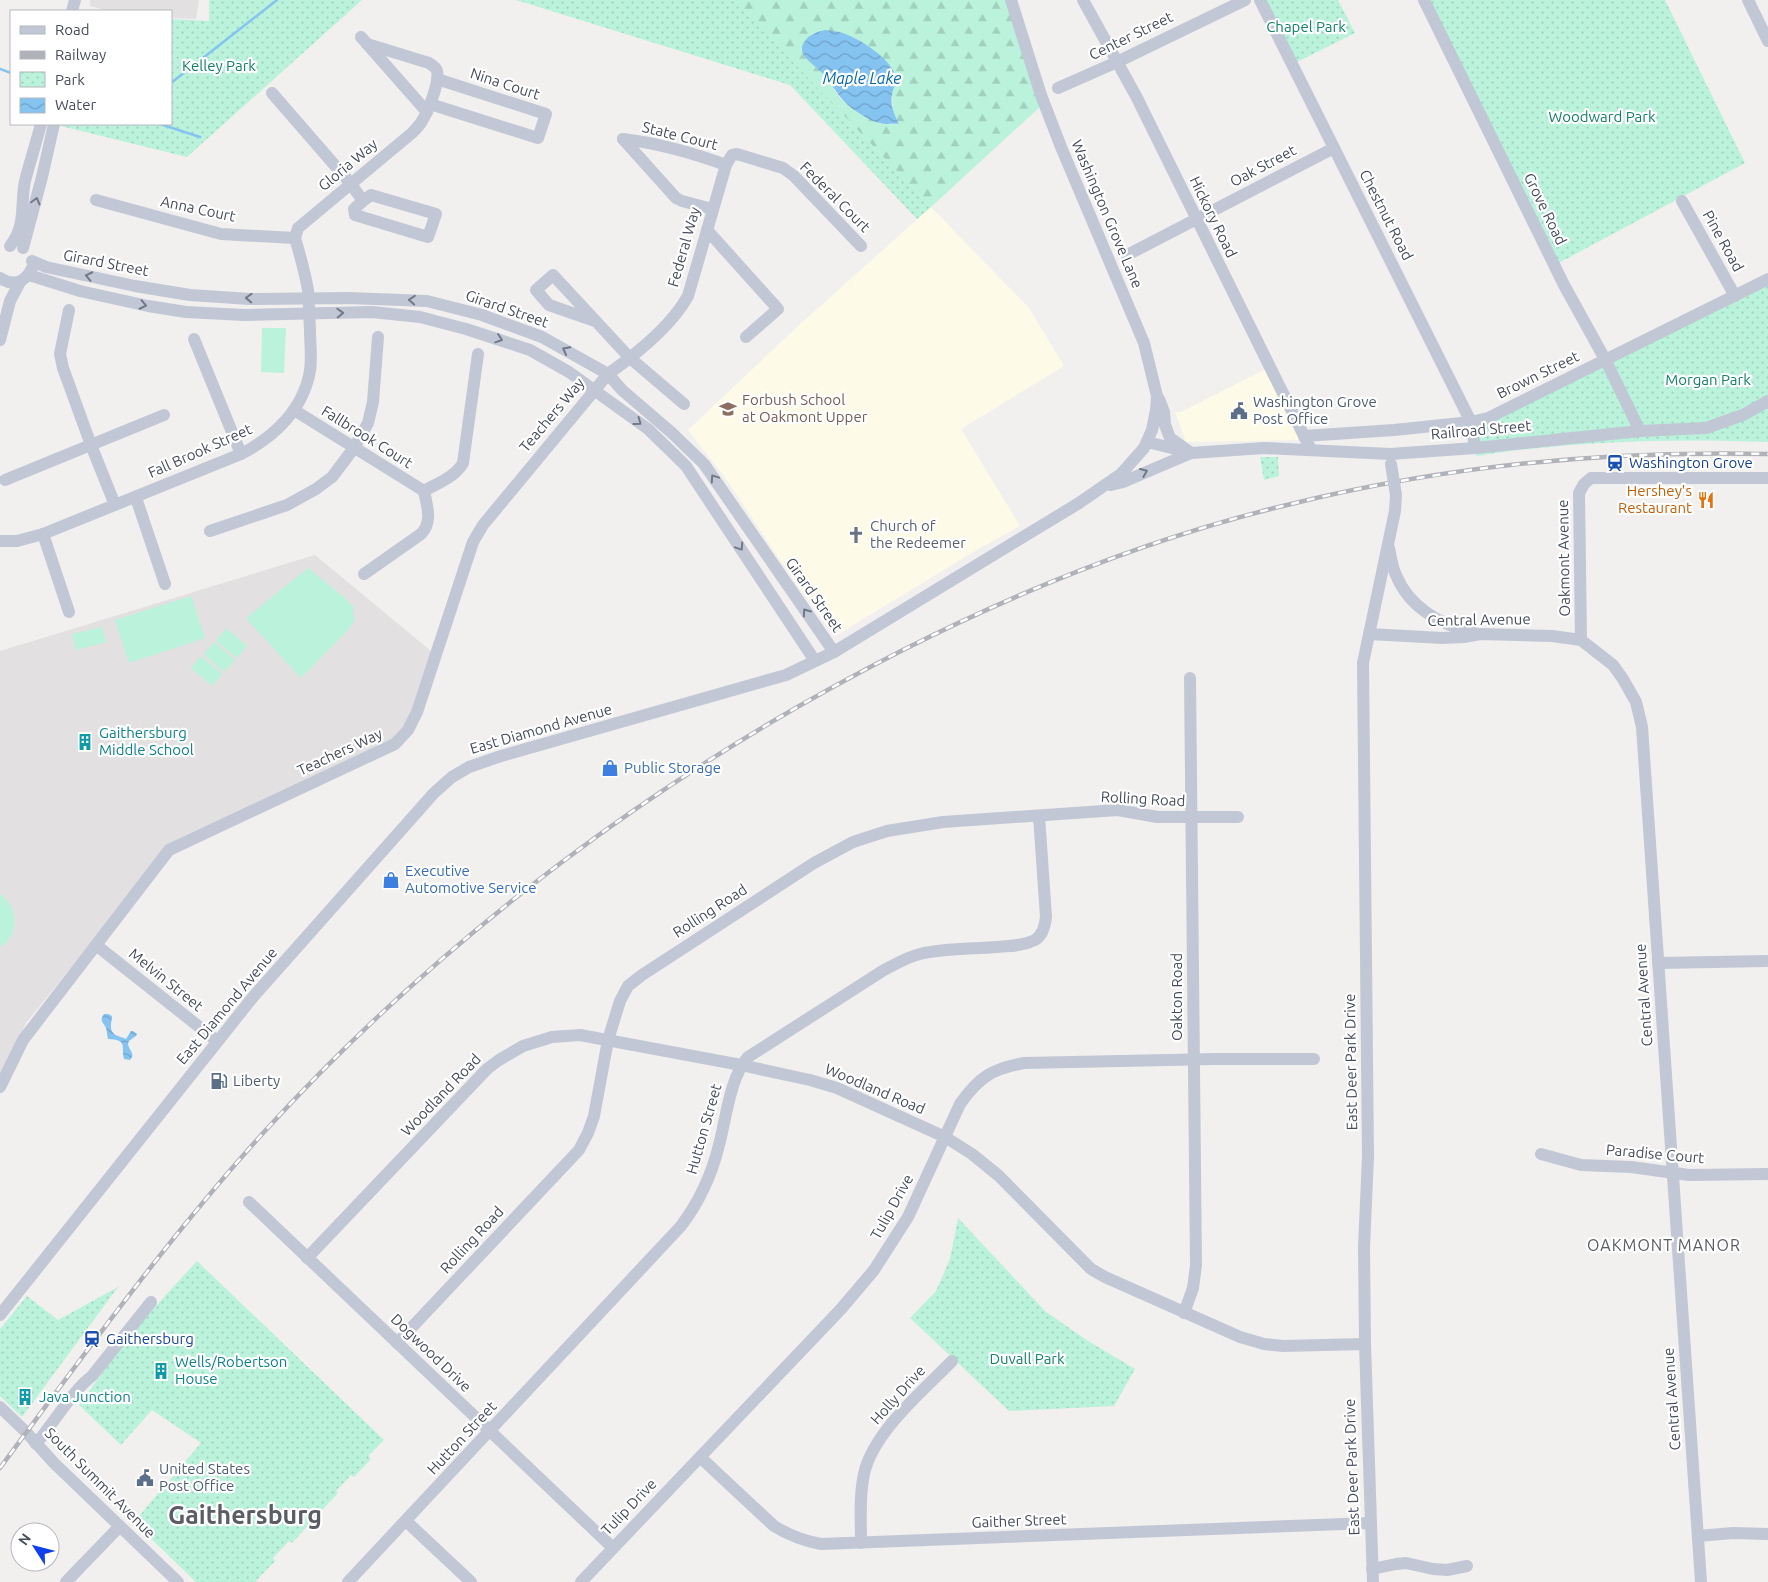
<svg xmlns="http://www.w3.org/2000/svg" width="1768" height="1582" viewBox="0 0 1768 1582" font-family="Ubuntu,sans-serif">
<style>
.commercial{fill:#fdfbe7}
.education{fill:#e3e0e1}
.grass{fill:#baf2db}
.forest{fill:url(#forest-firs);fill-rule:evenodd}
.park{fill:url(#park-dots)}
.water{fill:url(#water-waves)}
.lines{fill:none;stroke-linecap:round;stroke-linejoin:round}
.stream{stroke:#85c4f1;stroke-width:2.5}
.minor{stroke:#c1c7d5;stroke-width:12}
.rail-casing{stroke:#b0b2ba;stroke-width:4.5}
.rail{stroke:#fff;stroke-width:2.5;stroke-dasharray:8;stroke-linecap:butt}
.minor-bridge{stroke:#c1c7d5;stroke-width:12}
.oneway{stroke:#717887}
.labels{text-anchor:middle;stroke-width:4.5;stroke-linejoin:round;paint-order:stroke}
.park-label{font-size:15px;fill:#118463;stroke:#fff}
.street-label{font-size:15px;fill:#464d5d;stroke:#fff}
.education-label{font-size:15px;fill:#785e54;stroke:#fff;text-anchor:start}
.service-label{font-size:15px;fill:#4e5e75;stroke:#fff;text-anchor:start}
.transit-label{font-size:15px;fill:#164399;stroke:#fff;text-anchor:start}
.food-label{font-size:15px;fill:#c56008;stroke:#fff;text-anchor:end}
.worship-label{font-size:15px;fill:#5b616d;stroke:#fff;text-anchor:start}
.culture-label{font-size:15px;fill:#0d838f;stroke:#fff;text-anchor:start}
.shop-label{font-size:15px;fill:#366cbe;stroke:#fff;text-anchor:start}
.water-label{font-size:16px;font-style:italic;fill:#0369b3;stroke:#fff}
.neighbourhood-label{font-size:16px;letter-spacing:1px;fill:#5b5d64;stroke:#fff}
.town-label{font-size:25px;font-weight:bold;fill:#5b5d64;stroke:#fff}
</style>
<defs>
<pattern id="forest-firs" width="22" height="20" patternUnits="userSpaceOnUse" patternTransform="scale(1.25)"><rect width="22" height="20" fill="#baf2db"/><path d="M5 1l3.5 6h-7zM16 11l3.5 6h-7z" fill="#a1d1be"/></pattern>
<pattern id="park-dots" width="8" height="8" patternUnits="userSpaceOnUse" patternTransform="scale(1.25)"><rect width="8" height="8" fill="#baf2db"/><path d="M2 2h.1M6 6h.1" fill="none" stroke="#a1d1be" stroke-width="1.8" stroke-linecap="round"/></pattern>
<pattern id="water-waves" width="16" height="10" patternUnits="userSpaceOnUse" patternTransform="scale(1.25)"><rect width="16" height="10" fill="#85c4f1"/><path d="M0 5q4-4 8 0t8 0" fill="none" stroke="#6fa1c6"/></pattern>
</defs>
<rect width="100%" height="100%" fill="#f2efef"/>
<!-- commercial -->
<g class="commercial">
<polygon points="931,207 1029,308 1064,366 961,429 1020,526 970,554 837,635 832,633 794,581 726,479 688,430 798,326"/>
<polygon points="1266,369 1300,440 1186,442 1175,412 1181,412"/>
</g>
<!-- education -->
<g class="education">
<polygon points="90,0 199,0 196,19 171,18 171,11 109,11 90,6"/>
<polygon points="315,555 431,651 405,729 393,741 170,845 26,1023 0,1077 0,651"/>
</g>
<!-- grass -->
<g class="grass">
<polygon points="262,328 286,328 284,373 261,372"/>
<polygon points="308,568 346,599 353,607 354,621 347,631 301,678 246,618"/>
<polygon points="191,596 205,638 129,663 115,620"/>
<polygon points="102,627 106,642 76,650 72,634"/>
<polygon points="226,628 247,646 237,658 216,641"/>
<polygon points="214,642 235,660 224,672 204,654"/>
<polygon points="201,656 222,674 212,686 191,668"/>
<path d="M0,894C19,908 20,934 0,947Z"/>
</g>
<!-- forest -->
<path class="forest" d="M733,0H1006L1041,106L931,207ZM825,30L892,94L893,113L899,124H881L851,108L840,98L822,72L805,57L801,49L812,34Z"/>
<!-- park -->
<g class="park">
<polygon points="209,0 362,0 187,157 61,126 61,124 171,124 171,19 209,21"/>
<polygon points="516,0 734,0 931,207 917,219 790,85"/>
<polygon points="1262,0 1338,0 1355,33 1293,64"/>
<polygon points="1425,0 1665,0 1745,163 1555,265"/>
<path d="M1768,282V442C1670,438 1573,441 1476,456L1475,426Z"/>
<polygon points="1260,457 1278,457 1279,476 1264,480"/>
<polygon points="958,1218 1045,1311 1088,1341 1135,1369 1114,1406 1009,1411 910,1318 936,1291 950,1259"/>
<polygon points="197,1261 384,1440 368,1456 371,1459 354,1477 351,1475 336,1491 338,1493 292,1543 289,1541 273,1558 275,1561 255,1582 196,1582 134,1522 201,1443 152,1410 121,1445 79,1405 133,1331"/>
<polygon points="118,1287 22,1417 0,1396 0,1329 27,1296 58,1320"/>
</g>
<!-- water -->
<g class="water">
<path d="M825,30C830,31 835,31 840,32C857,37 894,59 896,79C896,84 893,89 892,94C890,105 894,114 899,124C893,123 886,125 880,123C873,122 865,117 859,113C842,104 835,88 823,74C815,64 794,55 805,41C810,34 817,32 825,30Z"/>
<path d="M104,1014H108L112,1016C112,1019 111,1022 111,1025C110,1036 120,1036 126,1039L131,1031H133L137,1034L136,1036L129,1041L128,1044C129,1051 136,1053 130,1060L124,1059C121,1046 128,1040 108,1039C107,1036 107,1031 106,1028C103,1022 99,1021 104,1014Z"/>
</g>
<g class="lines">
<!-- stream -->
<g class="stream">
<polyline points="0,69 11,73"/>
<polyline points="171,83 277,0"/>
<polyline points="160,124 200,137"/>
</g>
<!-- minor -->
<g class="minor">
<polyline points="1083,0 1136,96 1311,450"/>
<polyline points="1260,0 1471,422 1475,448"/>
<polyline points="1424,0 1564,285 1606,361 1640,431"/>
<polyline points="1748,0 1768,41"/>
<polyline points="72,11 75,0"/>
<polyline points="361,37 427,112"/>
<polyline points="1058,88 1117,62 1245,0"/>
<polyline points="272,93 351,184 363,201 354,209 355,215 428,237 436,214 371,195 363,201"/>
<polyline points="430,104 538,138 546,114 437,79"/>
<polyline points="623,139 676,198 682,201 712,209"/>
<path d="M623,139C657,143 693,153 726,165"/>
<polyline points="96,200 221,234 295,238"/>
<polyline points="1682,201 1735,296"/>
<polyline points="707,230 778,309 746,337"/>
<path d="M10,246C27,225 20,204 25,181C30,162 36,143 41,124"/>
<polyline points="23,248 42,177 54,124"/>
<polyline points="1127,255 1334,148"/>
<polyline points="32,261 46,267 135,286 190,295 250,299 348,298 427,301 482,315 542,337 608,374 622,390 672,433 704,464 834,652"/>
<polyline points="29,275 80,291 148,306 186,312 244,315 372,312 420,317 466,329 530,350 569,372 648,429 686,466 815,661"/>
<path d="M0,278C13,287 26,282 32,268"/>
<polyline points="69,310 60,354 63,368 91,445 115,505"/>
<polyline points="595,321 549,305 536,290 553,275 630,358 684,404"/>
<polyline points="194,339 241,454"/>
<polyline points="0,340 10,301 20,282"/>
<polyline points="1159,399 1164,412 1165,425 1170,438 1191,453"/>
<polyline points="294,410 424,491"/>
<polyline points="1304,436 1394,430 1471,422 1488,418 1768,279"/>
<polyline points="1147,442 1184,451"/>
<polyline points="5,480 164,415"/>
<polyline points="1111,485 1123,482 1191,453 1264,448 1390,454 1475,448 1640,431 1706,428 1743,415 1768,401"/>
<path d="M424,491C438,483 455,477 463,463L478,354"/>
<polyline points="136,498 165,584"/>
<polyline points="210,531 287,505 316,489 332,477 354,448 368,423 373,402 378,337"/>
<polyline points="43,534 69,612"/>
<path d="M0,541H17L43,534L241,454C274,437 303,410 310,371C312,357 310,343 310,329C309,316 309,303 308,290C305,273 300,255 295,238L298,228L412,133C416,129 420,125 422,121C428,111 440,82 437,71C436,67 432,65 429,63L367,44"/>
<path d="M1389,548C1391,557 1392,567 1396,575C1409,607 1440,625 1473,632"/>
<path d="M364,574L421,534C433,522 427,506 424,491"/>
<polyline points="1369,634 1442,638 1464,637 1480,634 1552,636 1581,640 1613,665 1623,679 1636,702 1642,727 1701,1582"/>
<polyline points="1581,640 1579,493 1584,484 1591,478 1768,478"/>
<polyline points="96,945 217,1041"/>
<polyline points="1658,963 1768,961"/>
<path d="M0,1087L23,1040L169,850L395,744L408,730L417,712L473,542L483,525L608,374C635,355 672,325 688,296L726,165L732,155L737,154L783,168L794,176L861,246"/>
<polyline points="1541,1154 1581,1165 1631,1167 1689,1175 1768,1174"/>
<polyline points="249,1202 613,1548"/>
<polyline points="307,1258 487,1069 499,1060 523,1046 552,1037 580,1035 741,1065 810,1080 837,1088 945,1137 972,1154 999,1176 1091,1269 1105,1277 1240,1337 1264,1344 1283,1346 1365,1344"/>
<polyline points="1184,1313 1193,1288 1196,1265 1190,678"/>
<polyline points="0,1315 253,997 434,793 452,777 469,767 501,756 786,675 834,652 1079,503 1121,474 1144,448 1152,430 1156,410 1157,396 1144,343 1061,147 1041,95 1011,0"/>
<polyline points="397,1343 579,1150 588,1133 594,1116 608,1040 620,1001 628,986 642,975 814,863 853,842 887,831 943,822 1118,810 1157,817 1238,817"/>
<polyline points="0,1407 26,1432 54,1463 178,1582"/>
<path d="M36,1444C53,1424 73,1390 92,1376L151,1302"/>
<path d="M700,1457L774,1526C790,1536 804,1541 821,1544L1370,1523"/>
<polyline points="406,1521 471,1582"/>
<polyline points="1698,1536 1733,1533 1768,1534"/>
<path d="M861,1543C861,1520 859,1497 864,1474C873,1432 923,1391 952,1361"/>
<polyline points="1372,1569 1396,1564 1406,1563 1433,1569 1447,1570 1467,1566"/>
<polyline points="66,1582 119,1527"/>
<path d="M348,1582L681,1226C699,1202 712,1174 719,1145C726,1119 730,1077 748,1057L884,970C896,964 907,957 920,954C944,948 972,949 997,947C1009,946 1023,946 1035,940C1043,935 1045,926 1046,917L1039,816"/>
<path d="M581,1582L841,1309L874,1270L908,1217L960,1104C979,1077 992,1069 1024,1063L1216,1059H1314"/>
<polyline points="1373,1582 1365,1344 1364,1247 1368,1156 1363,663 1395,511 1396,495"/>
</g>
<!-- rail casing -->
<g class="rail-casing">
<path id="rail" d="M0,1468C85,1353 168,1238 264,1132C444,935 663,772 901,651C1025,588 1156,536 1291,504C1446,466 1608,450 1768,454"/>
</g>
<!-- rail -->
<use href="#rail" class="rail"/>
<!-- minor-bridge -->
<polyline class="minor-bridge" points="1391,464 1396,495"/>
</g>
<!-- one-way arrows -->
<defs><path id="oneway-chevron" d="M-2-3.5L2.5 0L-2 3.5" fill="none" stroke-width="1.6" stroke-linecap="round" stroke-linejoin="round" transform="scale(1.25)"/></defs>
<g class="oneway">
<use href="#oneway-chevron" transform="translate(36 201) rotate(-75)"/>
<use href="#oneway-chevron" transform="translate(89 276) rotate(-168)"/>
<use href="#oneway-chevron" transform="translate(249 298) rotate(-178)"/>
<use href="#oneway-chevron" transform="translate(412 300) rotate(-176)"/>
<use href="#oneway-chevron" transform="translate(143 305) rotate(12)"/>
<use href="#oneway-chevron" transform="translate(340 313) rotate(-2)"/>
<use href="#oneway-chevron" transform="translate(499 339) rotate(19)"/>
<use href="#oneway-chevron" transform="translate(566 350) rotate(-152)"/>
<use href="#oneway-chevron" transform="translate(638 422) rotate(36)"/>
<use href="#oneway-chevron" transform="translate(1144 472) rotate(-23)"/>
<use href="#oneway-chevron" transform="translate(714 478) rotate(-124)"/>
<use href="#oneway-chevron" transform="translate(740 547) rotate(56)"/>
<use href="#oneway-chevron" transform="translate(806 612) rotate(-125)"/>
</g>
<!-- icons -->
<defs>
<g id="school-bare" transform="scale(1.35)"><path d="M0-5L7-2L0 1L-7-2ZM-4 1L0 2.5L4 1V4Q0 6-4 4Z" fill="#8d6e63" stroke="#fff" stroke-width="2.5" paint-order="stroke"/></g>
<g id="civic-bare" transform="scale(1.35)"><path d="M-.6-6.5H3V-4.5H.6V-3L4-1V1h2V6H-6V1h2V-1L-.6-3ZM-1.2 2.5V6h2.4V2.5Z" fill="#5c6f8a" stroke="#fff" stroke-width="2.5" paint-order="stroke"/></g>
<g id="station-bare" transform="scale(1.35)"><path d="M-3-6H3Q5-6 5-4V2Q5 4 3 4L4.5 6H3L1.5 4h-3L-3 6H-4.5L-3 4Q-5 4-5 2V-4Q-5-6-3-6ZM-3.5-4v3h7v-3ZM-3.5 1v1.5H-2V1ZM2 1v1.5H3.5V1Z" fill="#1a4fb4" stroke="#fff" stroke-width="2.5" paint-order="stroke"/></g>
<g id="restaurant-bare" transform="scale(1.35)"><path d="M-5-6h1v4h1v-4h1v4h1v-4h1v5L-1.5 .5V6h-2V.5L-5-1ZM5-6V6H3V1.5H1.5Q1.5-4 5-6Z" fill="#e8710a" stroke="#fff" stroke-width="2.5" paint-order="stroke"/></g>
<g id="church-bare" transform="scale(1.35)"><path d="M-1.2-6h2.4v3.5h3.3v2.4h-3.3V6h-2.4V-.1h-3.3v-2.4h3.3Z" fill="#6b7280" stroke="#fff" stroke-width="2.5" paint-order="stroke"/></g>
<g id="building-bare" transform="scale(1.35)"><path d="M-4-6H4V6H1V3H-1V6H-4ZM-2.5-4.3h1.7v1.8h-1.7ZM.8-4.3h1.7v1.8H.8ZM-2.5-1h1.7V.8h-1.7ZM.8-1h1.7V.8H.8Z" fill="#0f9aa8" stroke="#fff" stroke-width="2.5" paint-order="stroke"/></g>
<g id="shop-bare" transform="scale(1.35)"><path d="M-5-2.5h2.3a2.7 3.5 0 0 1 5.4 0H5L5.5 6h-11ZM-1.5-2.5h3a1.5 2.3 0 0 0-3 0Z" fill="#3f7fe0" stroke="#fff" stroke-width="2.5" paint-order="stroke"/></g>
<g id="fuel-bare" transform="scale(1.35)"><path d="M-5.5-6h7V0h2V4h1.3V-2.5L3-4.5l.8-.8L6-3V5H2.5V1h-1V6h-7ZM-4.2-4.7v3.2H.2V-4.7Z" fill="#5c6f8a" stroke="#fff" stroke-width="2.5" paint-order="stroke"/></g>
</defs>
<g fill-rule="evenodd">
<use href="#school-bare" x="728" y="409"/>
<use href="#civic-bare" x="1239" y="411"/>
<use href="#station-bare" x="1615" y="463"/>
<use href="#restaurant-bare" x="1706" y="500"/>
<use href="#church-bare" x="856" y="535"/>
<use href="#building-bare" x="85" y="742"/>
<use href="#shop-bare" x="610" y="768"/>
<use href="#shop-bare" x="391" y="880"/>
<use href="#fuel-bare" x="219" y="1081"/>
<use href="#station-bare" x="92" y="1339"/>
<use href="#building-bare" x="161" y="1371"/>
<use href="#building-bare" x="25" y="1397"/>
<use href="#civic-bare" x="145" y="1478"/>
</g>
<g class="labels">
<!-- park labels -->
<g class="park-label">
<text x="1306" y="32">Chapel Park</text>
<text x="219" y="71">Kelley Park</text>
<text x="1602" y="122">Woodward Park</text>
<text x="1708" y="385">Morgan Park</text>
<text x="1027" y="1364">Duvall Park</text>
</g>
<!-- street labels -->
<g class="street-label">
<text transform="translate(1131 36) rotate(-26)" y="5">Center Street</text>
<text transform="translate(505 84) rotate(18)" y="5">Nina Court</text>
<text transform="translate(680 136) rotate(14)" y="5">State Court</text>
<text transform="translate(348 165) rotate(-40)" y="5">Gloria Way</text>
<text transform="translate(1263 166) rotate(-28)" y="5">Oak Street</text>
<text transform="translate(835 197) rotate(45)" y="5">Federal Court</text>
<text transform="translate(198 209) rotate(12)" y="5">Anna Court</text>
<text transform="translate(1545 209) rotate(64)" y="5">Grove Road</text>
<text transform="translate(1107 214) rotate(67)" y="5">Washington Grove Lane</text>
<text transform="translate(1386 215) rotate(63)" y="5">Chestnut Road</text>
<text transform="translate(1213 217) rotate(64)" y="5">Hickory Road</text>
<text transform="translate(1723 241) rotate(61)" y="5">Pine Road</text>
<text transform="translate(684 247) rotate(-74)" y="5">Federal Way</text>
<text transform="translate(106 263) rotate(11)" y="5">Girard Street</text>
<text transform="translate(507 309) rotate(19)" y="5">Girard Street</text>
<text transform="translate(1538 375) rotate(-26)" y="5">Brown Street</text>
<text transform="translate(552 415) rotate(-50)" y="5">Teachers Way</text>
<text transform="translate(1481 430) rotate(-5)" y="5">Railroad Street</text>
<text transform="translate(367 437) rotate(32)" y="5">Fallbrook Court</text>
<text transform="translate(200 451) rotate(-24)" y="5">Fall Brook Street</text>
<text transform="translate(1564 558) rotate(-91)" y="5">Oakmont Avenue</text>
<text transform="translate(814 595) rotate(55)" y="5">Girard Street</text>
<text transform="translate(1479 620) rotate(-1)" y="5">Central Avenue</text>
<text transform="translate(541 729) rotate(-16)" y="5">East Diamond Avenue</text>
<text transform="translate(340 752) rotate(-25)" y="5">Teachers Way</text>
<text transform="translate(1143 799) rotate(3)" y="5">Rolling Road</text>
<text transform="translate(710 911) rotate(-33)" y="5">Rolling Road</text>
<text transform="translate(166 980) rotate(39)" y="5">Melvin Street</text>
<text transform="translate(1644 995) rotate(-94)" y="5">Central Avenue</text>
<text transform="translate(1177 997) rotate(-90)" y="5">Oakton Road</text>
<text transform="translate(227 1006) rotate(-50)" y="5">East Diamond Avenue</text>
<text transform="translate(1351 1062) rotate(-91)" y="5">East Deer Park Drive</text>
<text transform="translate(875 1089) rotate(23)" y="5">Woodland Road</text>
<text transform="translate(441 1095) rotate(-46)" y="5">Woodland Road</text>
<text transform="translate(704 1129) rotate(-74)" y="5">Hutton Street</text>
<text transform="translate(1655 1154) rotate(5)" y="5">Paradise Court</text>
<text transform="translate(892 1207) rotate(-61)" y="5">Tulip Drive</text>
<text transform="translate(472 1240) rotate(-47)" y="5">Rolling Road</text>
<text transform="translate(431 1353) rotate(44)" y="5">Dogwood Drive</text>
<text transform="translate(898 1395) rotate(-48)" y="5">Holly Drive</text>
<text transform="translate(1672 1399) rotate(-94)" y="5">Central Avenue</text>
<text transform="translate(462 1438) rotate(-47)" y="5">Hutton Street</text>
<text transform="translate(1352 1467) rotate(-92)" y="5">East Deer Park Drive</text>
<text transform="translate(100 1483) rotate(45)" y="5">South Summit Avenue</text>
<text transform="translate(629 1507) rotate(-46)" y="5">Tulip Drive</text>
<text transform="translate(1019 1521) rotate(-2)" y="5">Gaither Street</text>
</g>
<!-- education labels -->
<g class="education-label">
<text x="742" y="405">Forbush School<tspan x="742" dy="17">at Oakmont Upper</tspan></text>
</g>
<!-- service labels -->
<g class="service-label">
<text x="1253" y="407">Washington Grove<tspan x="1253" dy="17">Post Office</tspan></text>
<text x="233" y="1086">Liberty</text>
<text x="159" y="1474">United States<tspan x="159" dy="17">Post Office</tspan></text>
</g>
<!-- transit labels -->
<g class="transit-label">
<text x="1629" y="468">Washington Grove</text>
<text x="106" y="1344">Gaithersburg</text>
</g>
<!-- food labels -->
<g class="food-label">
<text x="1692" y="496">Hershey's<tspan x="1692" dy="17">Restaurant</tspan></text>
</g>
<!-- worship labels -->
<g class="worship-label">
<text x="870" y="531">Church of<tspan x="870" dy="17">the Redeemer</tspan></text>
</g>
<!-- culture labels -->
<g class="culture-label">
<text x="99" y="738">Gaithersburg<tspan x="99" dy="17">Middle School</tspan></text>
<text x="175" y="1367">Wells/Robertson<tspan x="175" dy="17">House</tspan></text>
<text x="39" y="1402">Java Junction</text>
</g>
<!-- shop labels -->
<g class="shop-label">
<text x="624" y="773">Public Storage</text>
<text x="405" y="876">Executive<tspan x="405" dy="17">Automotive Service</tspan></text>
</g>
<!-- water labels -->
<g class="water-label">
<text x="862" y="84">Maple Lake</text>
</g>
<!-- neighbourhood labels -->
<g class="neighbourhood-label">
<text x="1664" y="1251">OAKMONT MANOR</text>
</g>
<!-- town labels -->
<g class="town-label">
<text x="245" y="1524">Gaithersburg</text>
</g>
</g>
<!-- legend -->
<rect x="10" y="10" width="162" height="115" fill="#ffffff" stroke="#b5b8be"/>
<rect x="20" y="26" width="25" height="8" fill="#c1c7d5" stroke="#b5b8be"/>
<text x="55" y="35" font-size="15" fill="#464d5d">Road</text>
<rect x="20" y="51" width="25" height="8" fill="#b0b2ba" stroke="#b5b8be"/>
<text x="55" y="60" font-size="15" fill="#464d5d">Railway</text>
<rect x="20" y="72" width="25" height="15" fill="url(#park-dots)" stroke="#b5b8be"/>
<text x="55" y="85" font-size="15" fill="#464d5d">Park</text>
<rect x="20" y="98" width="25" height="15" fill="url(#water-waves)" stroke="#b5b8be"/>
<text x="55" y="110" font-size="15" fill="#464d5d">Water</text>
<!-- north arrow -->
<g transform="translate(35 1547) rotate(306)"><circle r="24" fill="#ffffff" stroke="#b5b8be"/>
<path d="M0-4L9 19L0 12L-9 19Z" fill="#0e40ec"/>
<text y="-8" font-size="14" font-weight="bold" text-anchor="middle" fill="#464d5d">N</text>
</g>
</svg>
